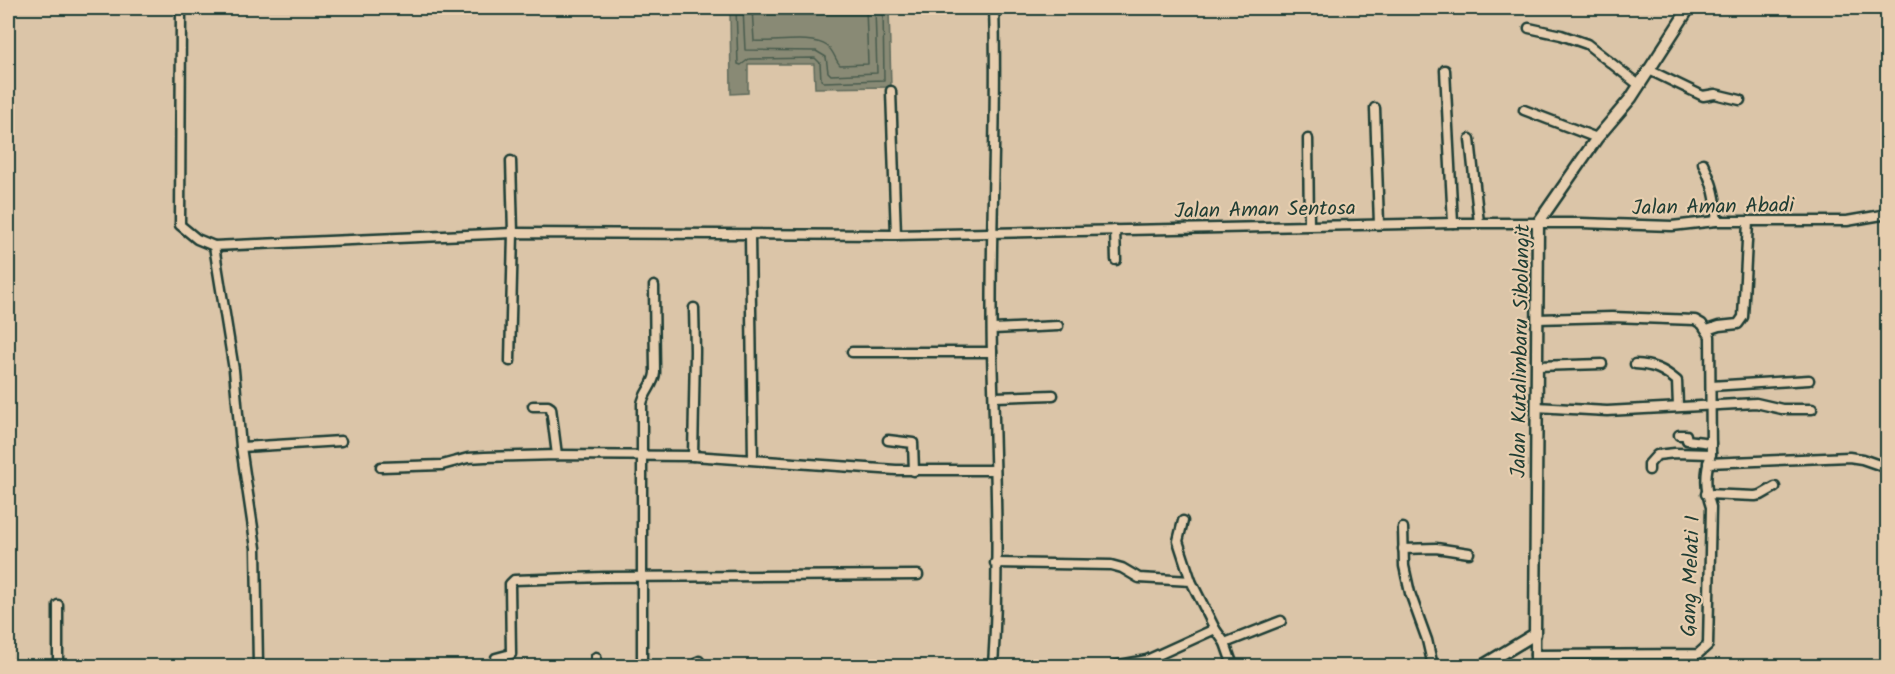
<svg xmlns="http://www.w3.org/2000/svg" width="1895" height="674" viewBox="0 0 1895 674" font-family="Kalam,sans-serif">
<style>
.water{fill:#898a75;stroke:#5f6b5b;stroke-width:1.5}
.lines{fill:none;stroke-linecap:round;stroke-linejoin:round}
.shore{stroke:#495c4e;stroke-width:1.5}
.minor-casing{stroke:#1f3d34;stroke-width:13}
.tertiary-casing{stroke:#1f3d34;stroke-width:15}
.minor{stroke:#e7ceaf;stroke-width:8}
.tertiary{stroke:#e7ceaf;stroke-width:10}
.labels{text-anchor:middle;stroke-width:4.5;stroke-linejoin:round;paint-order:stroke}
.street-label{font-size:21px;fill:#1f3d34;stroke:#e7ceaf}
</style>
<rect width="100%" height="100%" fill="#dbc5a8"/>
<filter id="ink" filterUnits="userSpaceOnUse"><feTurbulence type="fractalNoise" baseFrequency=".0167" numOctaves="2"/><feDisplacementMap in="SourceGraphic" scale="12" xChannelSelector="R" yChannelSelector="G"/><feConvolveMatrix kernelMatrix="1 2 1 2 8 2 1 2 1" color-interpolation-filters="sRGB"/></filter>
<g filter="url(#ink)">
<!-- water -->
<polygon class="water" points="730,8 889,8 891,87 815,88 814,64 748,64 748,93 731,94"/>
<g class="lines">
<!-- shore -->
<g class="shore">
<polyline points="736,8 738,64 741,65 749,59 815,58 820,63 821,80 824,82 884,80 883,8"/>
<polyline points="743,8 745,50 816,51 826,57 828,72 831,75 877,73 875,8"/>
<path d="M752,8L754,41C773,43 812,35 827,46C834,51 835,60 840,65L868,64L866,8"/>
</g>
<!-- minor casing -->
<g class="minor-casing">
<g id="minor">
<polyline points="181,8 180,225 197,239 214,246 513,233 896,235 1453,223 1581,223 1672,226 1716,221 1847,221 1888,214"/>
<polyline points="1529,28 1561,35 1587,44 1639,85"/>
<polyline points="1445,70 1453,223"/>
<polyline points="1649,70 1703,96 1715,94 1740,100"/>
<polyline points="891,91 896,235"/>
<polyline points="1375,108 1379,224"/>
<polyline points="1524,110 1597,138"/>
<polyline points="1308,139 1309,226"/>
<polyline points="1470,139 1479,223"/>
<path d="M1703,163C1712,183 1718,199 1716,221"/>
<polyline points="1115,230 1116,260"/>
<polyline points="750,235 753,459"/>
<polyline points="214,246 234,370 241,447 256,548 258,666"/>
<polyline points="993,329 1058,326"/>
<polyline points="1707,330 1719,326 1738,324 1743,317 1748,222"/>
<polyline points="852,352 992,352"/>
<polyline points="510,361 513,233 511,161"/>
<path d="M1635,364C1653,365 1663,369 1677,381L1678,406"/>
<polyline points="1537,366 1602,364"/>
<polyline points="1711,386 1809,380"/>
<polyline points="995,397 1053,395"/>
<polyline points="533,406 548,406 551,408 557,455"/>
<polyline points="1536,407 1607,411 1756,403 1782,409 1812,409"/>
<polyline points="1679,435 1686,435 1687,440 1711,443"/>
<polyline points="888,440 913,443 914,471"/>
<polyline points="241,447 341,441"/>
<polyline points="693,456 695,351 694,308"/>
<polyline points="1708,463 1849,457 1862,459 1888,468"/>
<polyline points="381,467 442,465 468,458 485,457 557,455 693,456 896,470 994,470"/>
<polyline points="1649,470 1649,464 1657,455 1675,453 1711,454"/>
<polyline points="1706,494 1755,496 1761,495 1775,487"/>
<polyline points="1183,521 1178,541 1191,581"/>
<polyline points="1403,528 1404,566 1410,593 1427,640 1433,666"/>
<polyline points="1403,549 1436,548 1469,553"/>
<polyline points="995,563 1111,565 1122,568 1139,578 1191,581 1215,629 1225,643 1233,666"/>
<polyline points="58,605 58,666"/>
<polyline points="1535,634 1535,666"/>
<polyline points="1225,643 1281,621"/>
<path d="M1535,655L1698,654L1708,645L1711,507C1705,490 1705,471 1711,454L1710,336L1702,324L1695,320L1612,317L1537,319"/>
<polyline points="699,661 700,666"/>
<polyline points="496,666 496,658 511,654 510,584 514,580 603,577 918,575"/>
<polyline points="596,666 596,657"/>
<path d="M642,666V404C644,392 654,385 655,373L654,286"/>
<path d="M993,666C1000,563 995,457 992,353C989,238 998,123 994,8"/>
<polyline points="1114,666 1147,660 1215,629"/>
</g>
</g>
<!-- tertiary casing -->
<g class="tertiary-casing">
<polyline id="tertiary" points="1482,666 1535,634 1538,223 1597,138 1631,98 1689,8"/>
</g>
<!-- minor -->
<use href="#minor" class="minor"/>
<!-- tertiary -->
<use href="#tertiary" class="tertiary"/>
</g>
</g>
<g class="labels">
<!-- street labels -->
<g class="street-label">
<text transform="translate(1713 206) rotate(-1)" y="7">Jalan Aman Abadi</text>
<text transform="translate(1265 209) rotate(-1)" y="7">Jalan Aman Sentosa</text>
<text transform="translate(1520 351) rotate(-89)" y="7">Jalan Kutalimbaru Sibolangit</text>
<text transform="translate(1690 576) rotate(-88)" y="7">Gang Melati I</text>
</g>
</g>
<!-- margin -->
<rect width="1895" height="674" fill="none" stroke="#e7ceaf" stroke-width="30"/>
<rect x="15" y="15" width="1865" height="644" fill="none" stroke="#1f3d34" stroke-width="2" filter="url(#ink)"/>
</svg>
